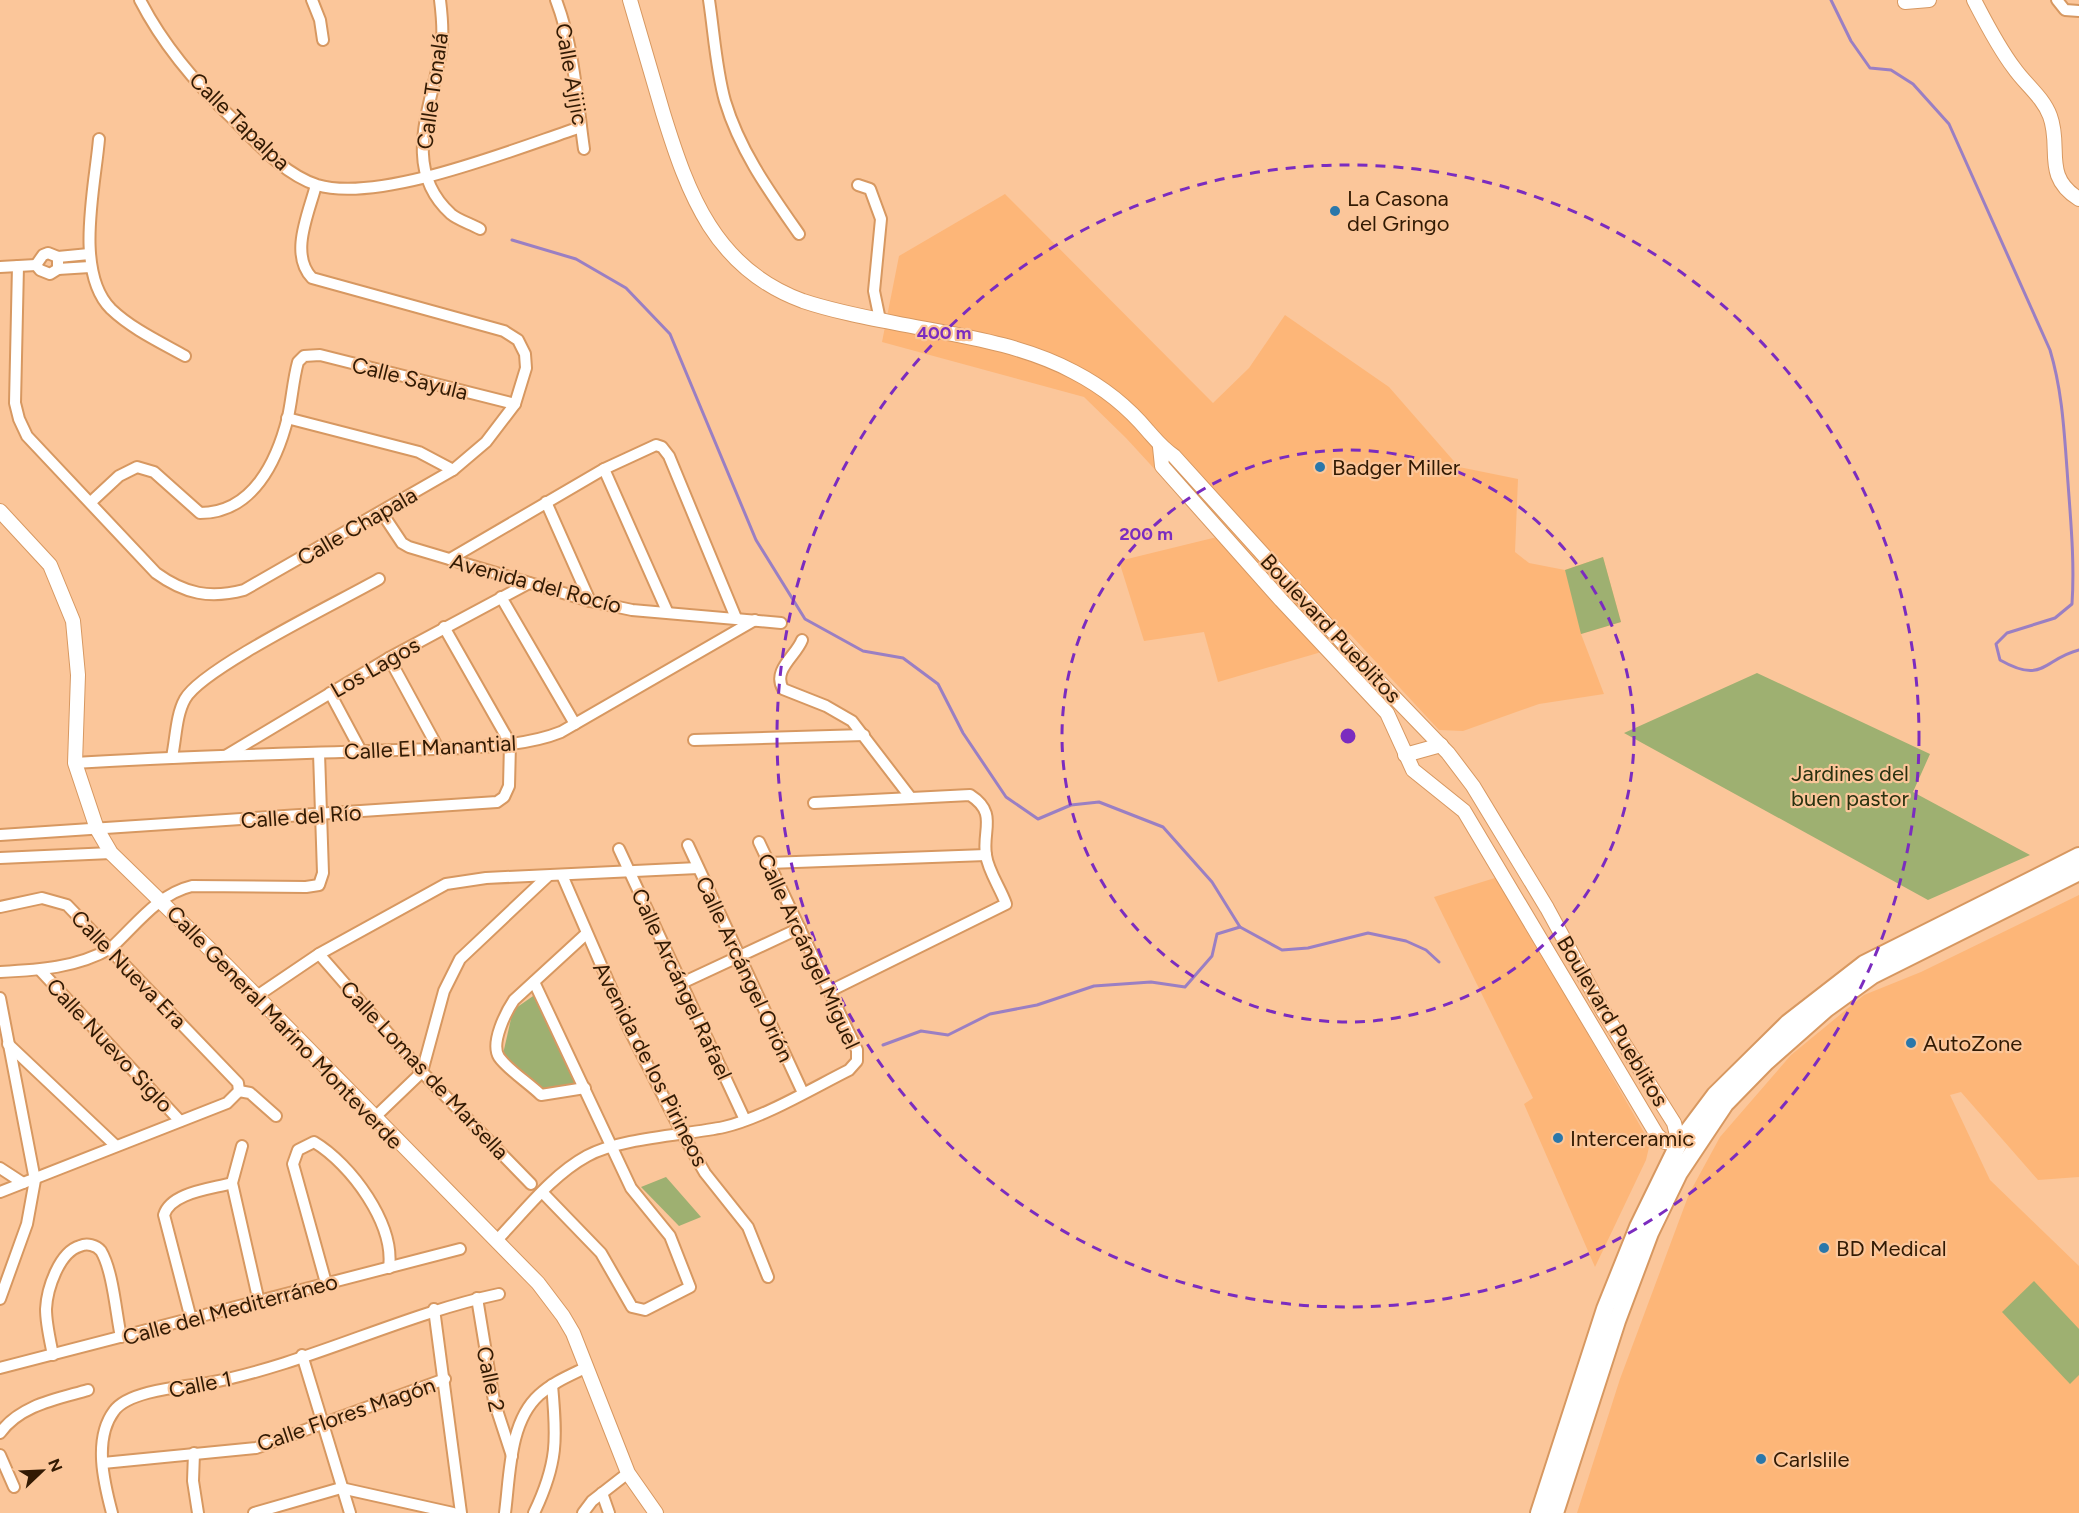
<svg xmlns="http://www.w3.org/2000/svg" width="2079" height="1513" viewBox="0 0 2079 1513" font-family="Figtree,sans-serif">
<style>
.built{fill:#fdb678}
.green{fill:#9eb071}
.lines{fill:none;stroke-linecap:round;stroke-linejoin:round}
.stream{stroke:#9a7fc3;stroke-width:3}
.minor-casing{stroke:#d79861;stroke-width:14}
.tertiary-casing{stroke:#d79861;stroke-width:16}
.primary-casing{stroke:#d79861;stroke-width:20}
.minor{stroke:#fff;stroke-width:10}
.tertiary{stroke:#fff;stroke-width:14}
.primary{stroke:#fff;stroke-width:16}
.ring{fill:none;stroke:#7b2cbf;stroke-width:3;stroke-dasharray:10 8}
.poi-dot{fill:#2a77aa;stroke:#fbc69a;stroke-width:2}
.labels{text-anchor:middle;stroke-width:4.5;stroke-linejoin:round;paint-order:stroke}
.street-label{font-size:22px;fill:#321a03;stroke:#fbc69a}
.poi-label{font-size:22px;fill:#321a03;stroke:#fbc69a;text-anchor:start}
.park-label{font-size:22px;fill:#293110;stroke:#fbc69a}
.centre{fill:#7b2cbf;stroke:#fbc69a;stroke-width:3}
.ring-label{font-size:18px;text-anchor:middle;font-weight:bold;fill:#7b2cbf;stroke:#fbc69a;stroke-width:4.5;stroke-linejoin:round;paint-order:stroke}
</style>
<rect width="100%" height="100%" fill="#fbc69a"/>
<!-- built -->
<g class="built">
<polygon points="1005,194 1213,403 1249,368 1285,315 1389,387 1459,467 1518,479 1515,552 1529,563 1565,570 1603,557 1621,622 1581,634 1604,694 1539,704 1463,731 1439,730 1350,634 1318,653 1218,682 1204,632 1144,641 1119,561 1217,537 1126,438 1084,397 882,342 899,256"/>
<polygon points="1498,877 1650,1143 1646,1160 1595,1267 1524,1104 1533,1098 1434,897"/>
<polygon points="2079,895 2079,1177 2038,1180 1961,1092 1950,1095 1990,1180 2079,1266 2079,1513 1577,1513 1620,1379 1689,1194 1720,1137 1791,1055 1864,995 1921,972"/>
</g>
<!-- green -->
<g class="green">
<polygon points="1603,557 1621,622 1581,634 1565,570"/>
<polygon points="1757,673 1930,754 1913,792 2030,855 1928,900 1624,733"/>
<polygon points="536,994 581,1084 543,1093 503,1054 513,1010"/>
<polygon points="666,1177 701,1217 679,1226 641,1187"/>
<polygon points="2034,1281 2079,1329 2079,1375 2070,1384 2002,1312"/>
</g>
<g class="lines">
<!-- stream -->
<g class="stream">
<path d="M1831,0L1851,41L1870,68L1891,70L1913,84L1949,124L2050,350C2062,390 2064,429 2067,469C2070,514 2075,559 2072,604L2055,618L2007,633L1996,644L2000,660C2044,685 2043,659 2079,650"/>
<polyline points="512,240 576,259 626,288 670,334 756,540 805,619 863,651 903,658 938,684 963,733 1006,797 1038,819 1071,805 1099,802 1163,827 1212,882 1240,927 1282,950 1308,948 1368,933 1406,941 1426,950 1439,962"/>
<polyline points="883,1045 921,1031 948,1035 990,1014 1037,1005 1094,986 1151,982 1185,987 1212,956 1217,934 1240,927"/>
</g>
<!-- minor casing -->
<g class="minor-casing">
<g id="minor">
<path d="M140,0C164,47 197,85 235,121C258,144 284,174 317,185C380,204 517,148 581,127"/>
<polyline points="312,0 320,20 323,40"/>
<path d="M440,0C442,16 444,34 441,51C432,105 400,168 451,214C458,220 471,224 480,229"/>
<path d="M556,0C574,47 577,100 584,149"/>
<path d="M709,0C714,33 716,69 725,101C740,151 769,191 799,234"/>
<polyline points="2057,0 2065,10 2079,11"/>
<path d="M99,139C95,187 74,272 111,309C132,329 160,342 185,356"/>
<polyline points="858,185 870,189 881,219 874,291 880,320"/>
<polygon points="48,253 58,257 58,269 50,274 40,270 36,265 43,255"/>
<polyline points="58,257 89,254"/>
<path d="M18,266L15,403L19,419L27,436L156,573C185,594 210,599 244,590L453,470L486,442L515,404L526,368L525,354L518,340L504,331L312,278C289,254 309,213 316,185"/>
<polyline points="0,267 36,265"/>
<polyline points="58,269 90,267"/>
<polyline points="287,418 419,452 453,470"/>
<polyline points="604,469 667,611"/>
<path d="M91,502L119,476L137,467L154,472L200,513C253,513 277,461 288,417C292,399 293,380 298,362L304,356L320,355L515,404"/>
<polyline points="546,502 590,601"/>
<polyline points="382,513 402,543 409,547 590,601 632,610 781,623"/>
<polyline points="450,559 604,469 656,445 662,447 669,456 736,618"/>
<polyline points="501,597 575,724"/>
<path d="M802,640C796,656 772,670 783,689L826,706L852,721L911,798"/>
<polyline points="389,658 438,748"/>
<polyline points="330,693 361,751"/>
<polyline points="694,740 864,735"/>
<polyline points="227,755 389,658 529,583"/>
<path d="M172,757C176,738 176,715 185,699C202,668 341,601 379,579"/>
<path d="M75,763C183,756 290,754 398,750C446,748 517,750 561,732L755,620"/>
<path d="M814,803L970,795C998,813 982,830 986,855C988,871 1001,889 1006,904L830,991"/>
<polyline points="0,835 497,802 504,797 509,786 510,743 444,627"/>
<polyline points="688,845 803,1093"/>
<polyline points="619,849 745,1120"/>
<polyline points="0,858 111,853"/>
<polyline points="769,863 986,855"/>
<polyline points="562,875 628,1027 682,1133 705,1173 748,1227 768,1277"/>
<polyline points="0,907 42,898 67,905 238,1083 239,1091 227,1103 0,1192"/>
<polyline points="319,954 422,1072 531,1184"/>
<polyline points="40,970 180,1121"/>
<path d="M0,972C38,970 77,968 111,948C136,925 158,894 192,886L306,887L319,885L323,873L319,753"/>
<polyline points="534,982 631,1188 670,1236 690,1287 645,1310 632,1307 601,1253 543,1193"/>
<polyline points="682,983 800,928"/>
<polyline points="257,996 319,954 446,884 486,878 698,868"/>
<polyline points="0,998 35,1180 27,1224 0,1299"/>
<polyline points="8,1044 116,1146"/>
<path d="M585,1088L541,1095C530,1084 507,1069 499,1057C490,1043 506,1012 514,1000L586,934"/>
<polyline points="239,1091 250,1093 276,1116"/>
<polyline points="374,1118 422,1072 444,991 460,959 548,876"/>
<polyline points="242,1146 232,1183 259,1302"/>
<polyline points="0,1168 23,1183"/>
<path d="M497,1240C524,1212 552,1175 587,1156C620,1138 686,1135 724,1127C763,1118 813,1088 849,1070L857,1061V1050L759,842"/>
<path d="M326,1283L293,1164L298,1150L314,1142C351,1164 395,1224 389,1268"/>
<polyline points="477,1298 494,1401 512,1456"/>
<polyline points="434,1309 461,1513"/>
<path d="M191,1319L164,1215C171,1192 212,1189 232,1183"/>
<path d="M53,1355C50,1340 46,1324 46,1309C47,1289 59,1252 80,1246C87,1243 96,1245 101,1251C113,1271 116,1314 121,1337"/>
<polyline points="302,1355 350,1513"/>
<polyline points="0,1368 460,1249"/>
<path d="M0,1433C20,1405 57,1399 88,1390"/>
<polyline points="194,1453 193,1481 198,1513"/>
<polyline points="0,1455 14,1487"/>
<polyline points="103,1463 256,1448 445,1379"/>
<polyline points="602,1493 609,1513"/>
<path d="M112,1513C104,1483 93,1439 114,1411C129,1390 183,1387 208,1383C308,1364 400,1315 499,1294"/>
<polyline points="254,1513 341,1488 453,1513"/>
<path d="M505,1513C510,1475 509,1422 539,1395C553,1382 571,1375 587,1367"/>
<path d="M534,1513C558,1463 557,1439 552,1385"/>
<polyline points="583,1513 592,1501 628,1473"/>
</g>
</g>
<!-- tertiary casing -->
<g class="tertiary-casing">
<g id="tertiary">
<path d="M630,0C641,38 652,75 663,113C688,194 715,269 803,301C833,311 864,317 895,323C955,335 1020,343 1074,372C1101,386 1128,407 1148,431C1157,441 1162,448 1174,456L1365,667L1448,753L1473,786L1547,908L1602,1009L1674,1123L1679,1143L1665,1142L1657,1135L1464,811L1413,770L1387,713L1281,600L1162,466L1160,447"/>
<path d="M1974,0C1986,23 1998,47 2014,68C2025,84 2043,97 2050,116C2062,148 2042,176 2079,199"/>
<polyline points="1905,2 1929,0"/>
<polyline points="0,511 50,565 73,621 78,675 75,763 97,829 111,853 226,965 538,1283 563,1316 573,1333 628,1473 656,1513"/>
<polyline points="1405,755 1441,745"/>
</g>
</g>
<!-- primary casing -->
<g class="primary-casing">
<g id="primary">
<polyline points="1539,1513 1605,1309 1638,1227 1679,1143 1715,1095 1788,1023 1864,964 2079,856"/>
<polyline points="1555,1513 1617,1321 1650,1233 1679,1173 1725,1104 1766,1062 1826,1009 1873,975 2079,872"/>
</g>
</g>
<!-- minor -->
<use href="#minor" class="minor"/>
<!-- tertiary -->
<use href="#tertiary" class="tertiary"/>
<!-- primary -->
<use href="#primary" class="primary"/>
</g>
<!-- distance rings -->
<g class="ring">
<circle cx="1348" cy="736" r="286"/>
<circle cx="1348" cy="736" r="571"/>
</g>
<!-- markers -->
<g class="poi-dot">
<circle cx="1335" cy="211" r="6"/>
<circle cx="1320" cy="467" r="6"/>
<circle cx="1911" cy="1043" r="6"/>
<circle cx="1558" cy="1138" r="6"/>
<circle cx="1824" cy="1248" r="6"/>
<circle cx="1761" cy="1459" r="6"/>
</g>
<g class="labels">
<!-- street labels -->
<g class="street-label">
<text transform="translate(572 74) rotate(80)" y="8">Calle Ajijic</text>
<text transform="translate(432 91) rotate(-82)" y="8">Calle Tonalá</text>
<text transform="translate(240 121) rotate(44)" y="8">Calle Tapalpa</text>
<text transform="translate(410 378) rotate(14)" y="8">Calle Sayula</text>
<text transform="translate(357 526) rotate(-30)" y="8">Calle Chapala</text>
<text transform="translate(536 583) rotate(15)" y="8">Avenida del Rocío</text>
<text transform="translate(1331 628) rotate(47)" y="8">Boulevard Pueblitos</text>
<text transform="translate(375 667) rotate(-30)" y="8">Los Lagos</text>
<text transform="translate(430 747) rotate(-3)" y="8">Calle El Manantial</text>
<text transform="translate(301 816) rotate(-4)" y="8">Calle del Río</text>
<text transform="translate(809 951) rotate(65)" y="8">Calle Arcángel Miguel</text>
<text transform="translate(129 969) rotate(46)" y="8">Calle Nueva Era</text>
<text transform="translate(745 969) rotate(65)" y="8">Calle Arcángel Orión</text>
<text transform="translate(682 984) rotate(65)" y="8">Calle Arcángel Rafael</text>
<text transform="translate(1613 1021) rotate(59)" y="8">Boulevard Pueblitos</text>
<text transform="translate(285 1027) rotate(46)" y="8">Calle General Marino Monteverde</text>
<text transform="translate(110 1045) rotate(47)" y="8">Calle Nuevo Siglo</text>
<text transform="translate(651 1064) rotate(63)" y="8">Avenida de los Pirineos</text>
<text transform="translate(425 1070) rotate(47)" y="8">Calle Lomas de Marsella</text>
<text transform="translate(230 1309) rotate(-15)" y="8">Calle del Mediterráneo</text>
<text transform="translate(491 1379) rotate(78)" y="8">Calle 2</text>
<text transform="translate(200 1384) rotate(-11)" y="8">Calle 1</text>
<text transform="translate(346 1414) rotate(-19)" y="8">Calle Flores Magón</text>
</g>
<!-- poi labels -->
<g class="poi-label">
<text x="1347" y="206">La Casona<tspan x="1347" dy="25">del Gringo</tspan></text>
<text x="1332" y="475">Badger Miller</text>
<text x="1923" y="1051">AutoZone</text>
<text x="1570" y="1146">Interceramic</text>
<text x="1836" y="1256">BD Medical</text>
<text x="1773" y="1467">Carlslile</text>
</g>
<!-- park labels -->
<g class="park-label">
<text x="1850" y="781">Jardines del<tspan x="1850" dy="25">buen pastor</tspan></text>
</g>
</g>
<circle cx="1348" cy="736" r="9" class="centre"/>
<g class="ring-label">
<text x="944" y="339">400 m</text>
<text x="1146" y="540">200 m</text>
</g>
<!-- north arrow -->
<g transform="translate(42 1471) rotate(67)" stroke="#fbc69a" stroke-width="4.5" paint-order="stroke">
<path d="M0-4.5L10 22L0 15L-10 22Z" fill="#321a03"/>
<text y="-9" font-size="16" font-weight="bold" text-anchor="middle" fill="#321a03">N</text>
</g>
</svg>
